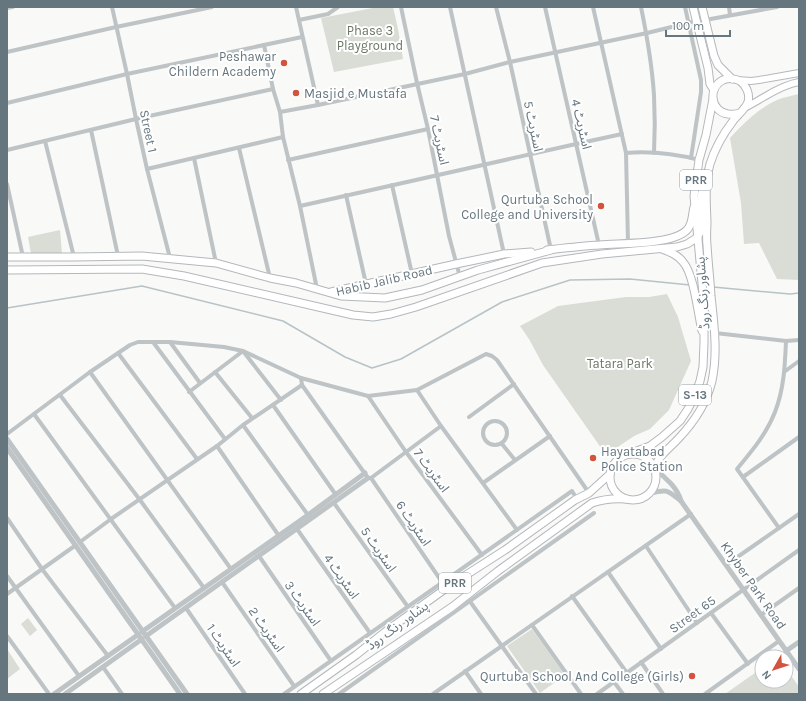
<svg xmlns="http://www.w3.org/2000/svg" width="806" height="701" viewBox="0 0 806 701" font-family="Karla,'Noto Sans Arabic',sans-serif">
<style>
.green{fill:#d9ddd6}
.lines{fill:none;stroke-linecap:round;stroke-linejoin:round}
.stream{stroke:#b7c3c6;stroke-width:1.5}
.secondary-casing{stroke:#b3b9bd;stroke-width:8}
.primary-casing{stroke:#b2b8bb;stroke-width:9}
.trunk-casing{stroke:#b4b8bb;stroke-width:9}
.minor{stroke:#bec3c6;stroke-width:4}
.tertiary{stroke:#bec3c6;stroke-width:5}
.secondary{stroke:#fff;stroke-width:6}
.primary{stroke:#fff;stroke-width:7}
.trunk{stroke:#fff;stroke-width:7}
.poi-dot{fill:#d2543e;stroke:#fff;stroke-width:1.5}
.labels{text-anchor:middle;stroke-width:4;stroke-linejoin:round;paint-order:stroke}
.shield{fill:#fff;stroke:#949fa5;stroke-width:1}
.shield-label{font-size:12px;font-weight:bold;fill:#66767f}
.park-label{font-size:13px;fill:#6a7765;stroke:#fff}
.poi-label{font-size:13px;fill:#66767f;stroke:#fff;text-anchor:end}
.street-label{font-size:13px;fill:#66767f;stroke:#fff}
</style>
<rect width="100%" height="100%" fill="#f9f9f7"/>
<!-- green -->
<g class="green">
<polygon points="378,7 393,7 398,29 403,59 334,72 321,18"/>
<path d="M799,94V280L777,279L759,243L744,244L741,203L730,138C744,123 758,109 777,100C784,97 792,96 799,94Z"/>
<polygon points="60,230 62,253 31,254 28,237"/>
<polygon points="667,294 678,317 691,361 669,410 650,429 634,436 606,455 543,365 529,339 520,326 558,306 626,297 649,297"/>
<polygon points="28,618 37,630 30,636 21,624"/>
<polygon points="532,629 565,675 540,693 507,646"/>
<polygon points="7,649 20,669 7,679"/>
<polygon points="762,668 762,681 786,681 786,668 799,687 799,694 725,694"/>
</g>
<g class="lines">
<!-- stream -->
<g class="stream">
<polyline points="713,287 790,294 799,293"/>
<polyline points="7,308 142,286 283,321 345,357 372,368 401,359 502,302 570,280 630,279 690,285"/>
</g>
<!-- secondary casing -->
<g class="secondary-casing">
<g id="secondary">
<polyline points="737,80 751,81 759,80 799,73"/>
<path d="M744,108C751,105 757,101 764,97C774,91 787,84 799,82"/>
</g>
</g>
<!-- primary casing -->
<g class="primary-casing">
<g id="primary">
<path d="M547,250C565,248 582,246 600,245C621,243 672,245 687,230C693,224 692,214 694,207"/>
<polyline points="7,257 74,257 142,256 216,263 270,278 296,283 341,296 385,298 422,290 478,270 551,250"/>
<polyline points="7,270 142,269 184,276 353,315 373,317 391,314 416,307 542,263 602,254 677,247 687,244 698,237"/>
<polyline points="331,292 456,264 504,254 531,252"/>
</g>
</g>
<!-- trunk casing -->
<g class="trunk-casing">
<g id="trunk">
<polyline points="693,7 708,68 710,84 714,90"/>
<polyline points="702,7 714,56 718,65 732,79"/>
<path d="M700,233C704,225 700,215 700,206C700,200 701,193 704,187"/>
<path d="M662,249C670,252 678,255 683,262C694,274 698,314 702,331"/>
<circle cx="633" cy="477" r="23"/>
<polyline points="629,454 650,446 662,437 680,421 688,409 695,395 700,381 703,367 704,343 704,305 694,196 699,160 706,135 713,99"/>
<path d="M654,468C661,453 669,449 679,438C694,422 707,402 712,381C718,353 714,324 711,296C710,279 708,262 707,245C706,237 707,229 707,221C706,202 705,182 710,164C715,148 723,134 733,121C737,115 745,110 748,102C750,95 747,86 740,81C735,78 728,78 723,80C707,88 711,112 728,114C732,115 736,114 740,113"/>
<polyline points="301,694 356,655 385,632 452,584 505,550 575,500 589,493 610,474"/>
<path d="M323,694L452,607L498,571L592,503C604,499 613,498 626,499"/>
</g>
</g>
<!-- minor -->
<g class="minor">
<polyline points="112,7 127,74 136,119 147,169 170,258"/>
<polyline points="296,7 318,105"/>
<polyline points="401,7 417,83 428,129 449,236 460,277"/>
<polyline points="450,7 504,254"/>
<polyline points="496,7 510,62 551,250"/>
<polyline points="545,7 599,245"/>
<polyline points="593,7 626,153 628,243"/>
<path d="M641,7C647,36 652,65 654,95C655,114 655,134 654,153"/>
<polyline points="685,7 701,80 701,92 691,158"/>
<polyline points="729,7 730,15"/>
<polyline points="7,8 13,7"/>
<polyline points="299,20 328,14 338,7"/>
<polyline points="705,20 777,7"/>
<polyline points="264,45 273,89 280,112 283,137 300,206 317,289"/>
<polyline points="7,52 116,27 212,7"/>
<polyline points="7,103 127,74 302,37"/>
<polyline points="280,112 318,105 465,74 510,62 647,33 696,21"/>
<polyline points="91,130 118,256"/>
<polyline points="45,141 74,257"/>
<polyline points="239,148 270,278"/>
<polyline points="7,150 140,118 273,89"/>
<path d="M626,153C650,151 676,154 699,160"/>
<polyline points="194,158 216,263"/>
<polyline points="288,160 428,129"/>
<polyline points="147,169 283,137"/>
<polyline points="7,184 23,257"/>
<polyline points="392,185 412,274"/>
<polyline points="346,195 366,284"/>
<polyline points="300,206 576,144 622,134"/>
<polyline points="715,333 786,341 799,340"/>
<polyline points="153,342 225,439"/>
<polyline points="170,342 200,383"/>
<polyline points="118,353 197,459"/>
<polyline points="90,372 231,569"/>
<polyline points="215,372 252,418"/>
<polyline points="784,372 799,361"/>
<polyline points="301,378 302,385 368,478 371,478 442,582"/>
<polyline points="417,390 441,426 517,530"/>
<polyline points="189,392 243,351 281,400"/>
<polyline points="60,395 140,500 204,588"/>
<polyline points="368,396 406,452 482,555"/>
<polyline points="273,405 336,495"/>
<polyline points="34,414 175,608"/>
<polyline points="469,417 514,384"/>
<circle cx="495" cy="433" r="12"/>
<polyline points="243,425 308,515"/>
<polyline points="7,434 90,372 130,345 138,342 170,342 224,347 243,351 301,378 368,396 417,390 486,354 492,356 497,360 589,493"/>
<polyline points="502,444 515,460"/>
<polyline points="217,446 279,536"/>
<polyline points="743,477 799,437"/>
<polyline points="371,478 441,426"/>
<polyline points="483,483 550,436"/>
<polyline points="334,503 408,607"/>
<polyline points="7,518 42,569 108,656"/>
<path d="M779,528L737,469C752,451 767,433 775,412C784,389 785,365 786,341"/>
<polyline points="297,529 370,633"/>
<polyline points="80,542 111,519 217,446 243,425 302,385"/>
<polyline points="646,546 697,623"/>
<polyline points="259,556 331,661"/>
<polyline points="726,565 799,514"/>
<polyline points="608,572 661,649"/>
<polyline points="7,576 79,676"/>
<polyline points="222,582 294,686"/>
<polyline points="7,594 76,545"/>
<polyline points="572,596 627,673"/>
<polyline points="469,600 536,694"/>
<polyline points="186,608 245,694"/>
<polyline points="711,613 748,664"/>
<polyline points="761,615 799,588"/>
<polyline points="532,625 581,694"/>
<polyline points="7,636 49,694"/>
<polyline points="641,662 663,694"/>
<polyline points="103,667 122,694"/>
<polyline points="465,671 481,694"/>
<polyline points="614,682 623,694"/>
<polyline points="284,694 572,491 577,499"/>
<polyline points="339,694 594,513"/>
<polyline points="433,694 691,514"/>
<polyline points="597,694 799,550"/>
<polyline points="705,694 779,641"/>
</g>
<!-- tertiary -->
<g class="tertiary">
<polyline points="7,439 187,694"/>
<polyline points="7,448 180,694"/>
<path d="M655,470C666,477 678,489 681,501"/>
<path d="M650,493C668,489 667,490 681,501L799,669"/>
<polyline points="143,631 308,515 365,473"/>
<polyline points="146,636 368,478"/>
<polyline points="786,651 799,642"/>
<polyline points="54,694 139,634"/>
<polyline points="65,694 142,639"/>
</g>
<!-- secondary -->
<use href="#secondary" class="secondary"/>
<!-- primary -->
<use href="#primary" class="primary"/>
<!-- trunk -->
<use href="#trunk" class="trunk"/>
</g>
<!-- markers -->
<g class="poi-dot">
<circle cx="284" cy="63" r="4"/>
<circle cx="296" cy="93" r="4"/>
<circle cx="601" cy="206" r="4"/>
<circle cx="593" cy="458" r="4"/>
<circle cx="692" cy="676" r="4"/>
</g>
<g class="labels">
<!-- shield labels -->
<g class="shield">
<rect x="680" y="170" width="32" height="20" rx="3"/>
<rect x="679" y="385" width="32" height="20" rx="3"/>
<rect x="439" y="573" width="32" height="20" rx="3"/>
</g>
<g class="shield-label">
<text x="696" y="184">PRR</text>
<text x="695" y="399">S-13</text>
<text x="455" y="587">PRR</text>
</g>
<!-- park labels -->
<g class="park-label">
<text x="370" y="35">Phase 3<tspan x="370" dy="15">Playground</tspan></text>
<text x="620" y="368">Tatara Park</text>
</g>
<!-- poi labels -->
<g class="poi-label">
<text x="276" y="61">Peshawar<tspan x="276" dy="15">Childern Academy</tspan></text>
<text x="304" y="98" text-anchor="start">Masjid e Mustafa</text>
<text x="593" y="204">Qurtuba School<tspan x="593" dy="15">College and University</tspan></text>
<text x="601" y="456" text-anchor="start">Hayatabad<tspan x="601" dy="15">Police Station</tspan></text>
<text x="684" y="681">Qurtuba School And College (Girls)</text>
</g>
<!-- street labels -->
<g class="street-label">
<text transform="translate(582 124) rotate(77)" y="5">اسٹریٹ 4</text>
<text transform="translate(534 126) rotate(78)" y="5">اسٹریٹ 5</text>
<text transform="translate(149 131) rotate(78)" y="5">Street 1</text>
<text transform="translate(440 140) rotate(78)" y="5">اسٹریٹ 7</text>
<text transform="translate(384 280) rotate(-13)" y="5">Habib Jalib Road</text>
<text transform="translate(702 293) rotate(-94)" y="5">پشاور رنگ روڈ</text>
<text transform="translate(432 470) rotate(54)" y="5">اسٹریٹ 7</text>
<text transform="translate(414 523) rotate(56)" y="5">اسٹریٹ 6</text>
<text transform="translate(379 549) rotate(55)" y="5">اسٹریٹ 5</text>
<text transform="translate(342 576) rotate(55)" y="5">اسٹریٹ 4</text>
<text transform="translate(754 585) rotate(55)" y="5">Khyber Park Road</text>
<text transform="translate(303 603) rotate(55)" y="5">اسٹریٹ 3</text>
<text transform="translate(692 614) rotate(-36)" y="5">Street 65</text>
<text transform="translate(397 625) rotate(-36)" y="5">پشاور رنگ روڈ</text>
<text transform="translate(267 629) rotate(55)" y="5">اسٹریٹ 2</text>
<text transform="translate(224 645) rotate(56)" y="5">اسٹریٹ 1</text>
</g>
</g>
<!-- border -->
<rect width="806" height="701" fill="none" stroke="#66767f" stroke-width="16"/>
<!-- north arrow -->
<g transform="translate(774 669) rotate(231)"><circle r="19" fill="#ffffff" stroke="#c2c8cc"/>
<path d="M0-3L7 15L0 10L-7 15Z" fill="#d2543e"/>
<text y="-6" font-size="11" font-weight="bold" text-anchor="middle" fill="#66767f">N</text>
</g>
<!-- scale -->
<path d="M666 30v6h64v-6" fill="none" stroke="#66767f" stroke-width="2"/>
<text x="672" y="30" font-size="12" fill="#66767f" stroke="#ffffff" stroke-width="3" paint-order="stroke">100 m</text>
</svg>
